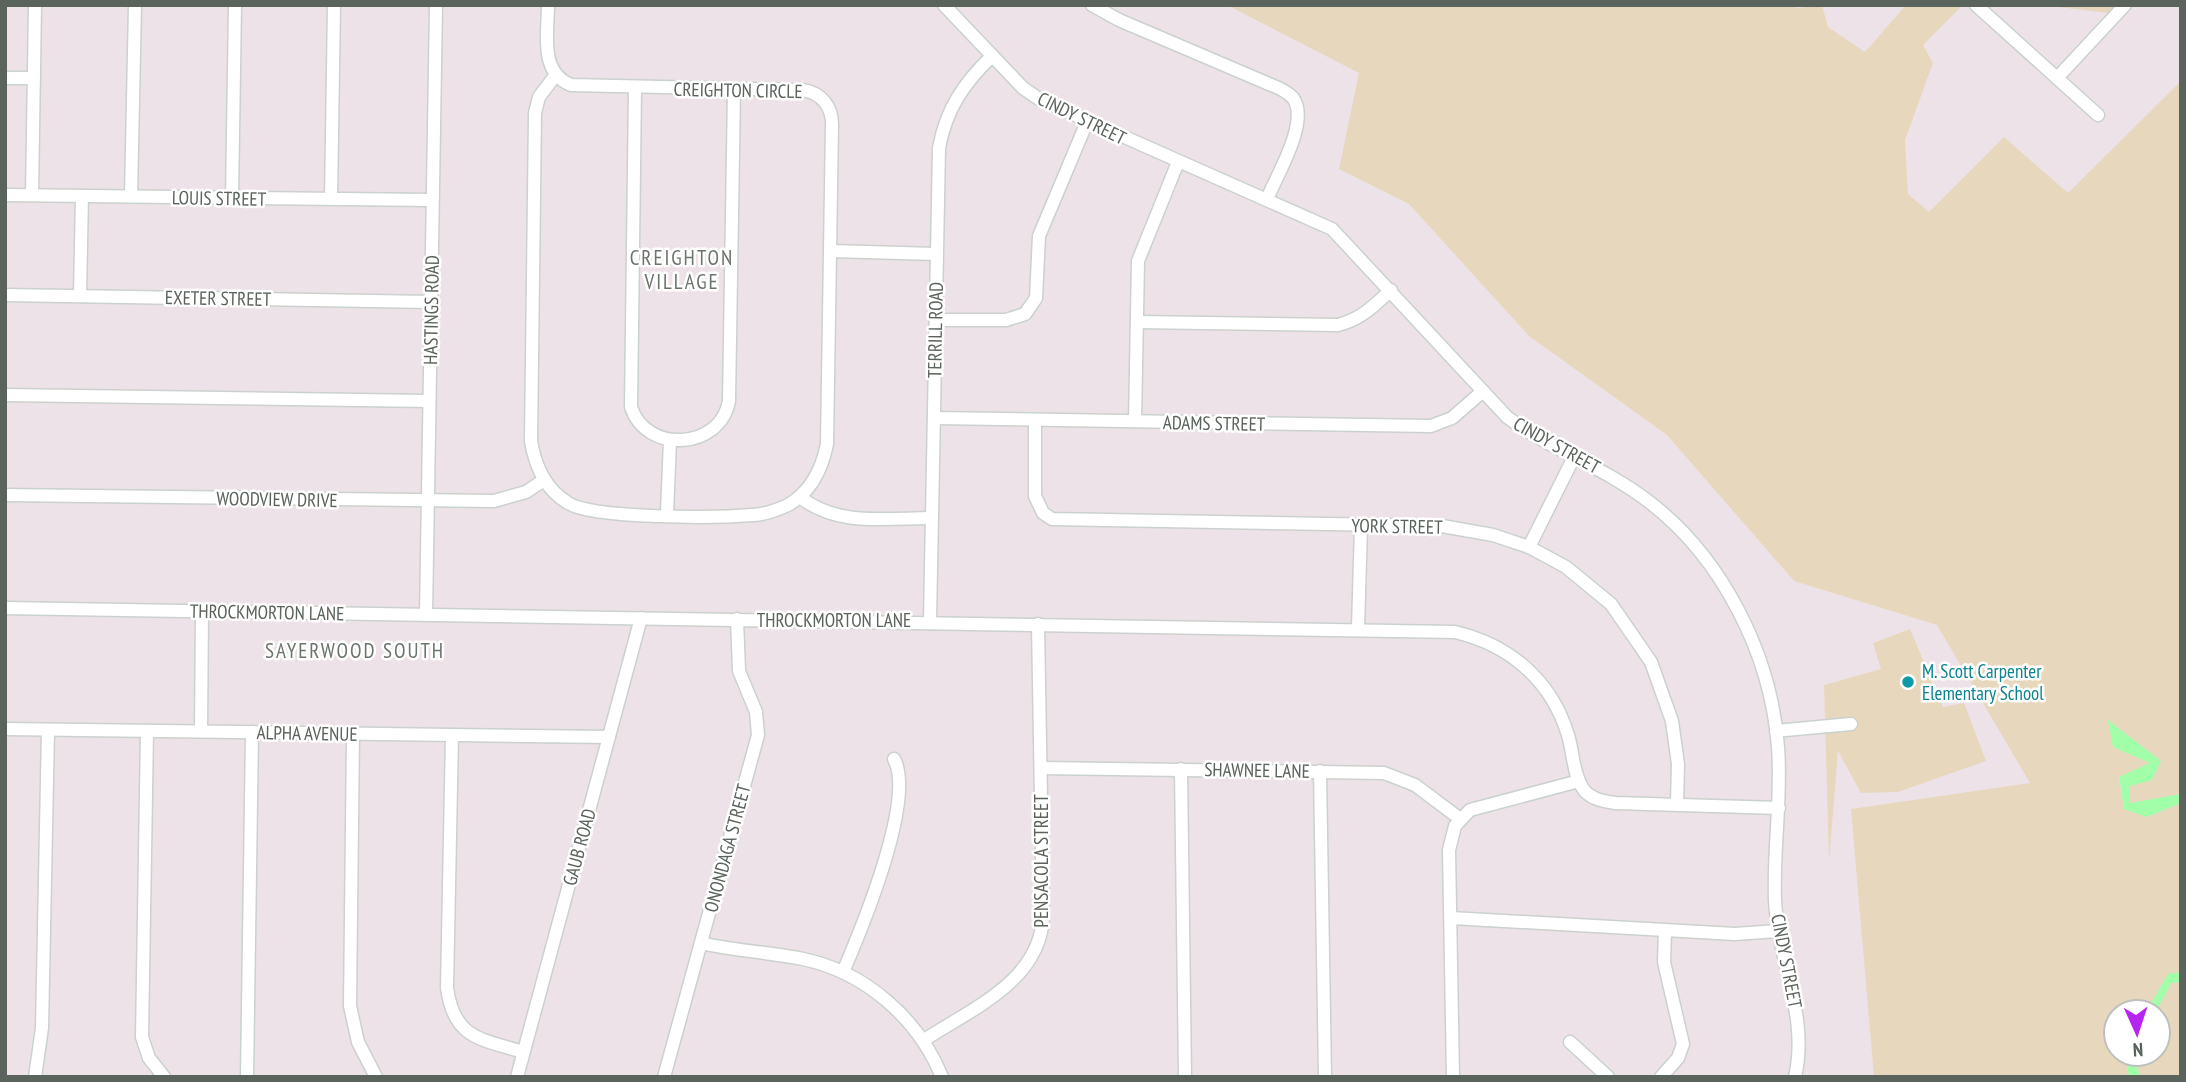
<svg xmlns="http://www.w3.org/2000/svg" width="2186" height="1082" viewBox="0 0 2186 1082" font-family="'PT Sans Narrow',sans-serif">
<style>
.green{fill:#e7d8bd}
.water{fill:#a0ffa8}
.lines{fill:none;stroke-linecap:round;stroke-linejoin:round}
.minor-casing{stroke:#cad2cd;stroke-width:15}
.minor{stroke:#fff;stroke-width:12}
.culture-dot{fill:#0f9aa8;stroke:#fff;stroke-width:2.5}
.labels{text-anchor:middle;stroke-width:5;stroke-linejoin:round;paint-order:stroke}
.street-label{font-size:19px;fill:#5a635c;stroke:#fff}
.culture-label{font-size:19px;fill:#0d838f;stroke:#fff;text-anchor:start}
.neighbourhood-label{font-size:21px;letter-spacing:2px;fill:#6b756c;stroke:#fff}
</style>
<rect width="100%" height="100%" fill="#eee2e9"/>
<!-- green -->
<g class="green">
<polygon points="1227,5 1793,5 1797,8 1822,5 1828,27 1865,52 1906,5 1963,5 1923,45 1933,63 1905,140 1908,194 1929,212 2004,137 2068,193 2181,81 2181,794 2130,803 2130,786 2161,761 2108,722 2151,763 2119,778 2124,809 2147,817 2181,803 2181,972 2168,974 2146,1012 2116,1012 2116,1054 2125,1054 2129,1077 1874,1077 1851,809 2030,783 1937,625 1794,581 1667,435 1529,336 1409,204 1339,169 1359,73"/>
<polygon points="2041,5 2117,5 2109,13"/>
<polygon points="1910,629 1943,707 1964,703 1986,761 1898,792 1861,793 1838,751 1829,861 1824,685 1881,669 1873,643"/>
<polygon points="2181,982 2181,1077 2140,1077 2134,1054 2158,1054 2156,1012 2171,983"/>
</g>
<!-- water -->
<g class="water">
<polygon points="2108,720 2161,761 2152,780 2130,786 2130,803 2181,794 2181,803 2147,817 2124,809 2119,777 2150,763 2113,747"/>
<polygon points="2181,972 2181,982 2171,983 2156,1012 2146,1012 2168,974"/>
<polygon points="2125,1054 2134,1054 2140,1077 2129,1077"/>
</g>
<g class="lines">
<!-- minor casing -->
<g class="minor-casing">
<g id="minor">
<path d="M548,5C548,34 539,72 571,85L803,90C821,93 832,106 832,124L827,444C822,469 811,492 788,505C777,510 765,515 752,515C718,518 593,519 568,503C545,489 535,466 531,441L535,113L539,97L555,76"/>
<path d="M944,5L1023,88L1039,99L1332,229L1507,417C1551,450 1604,467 1648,501C1722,557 1771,654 1778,747C1782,798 1773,849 1775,900C1778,961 1809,1016 1795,1077"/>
<path d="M1092,5L1119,20L1269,84C1277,87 1287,91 1293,98C1310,121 1277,175 1267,199"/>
<polyline points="1976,5 2098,115"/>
<polyline points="5,78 34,78"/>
<polyline points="2057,78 2125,5"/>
<path d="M635,88L631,407C646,454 720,450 729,401L734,90"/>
<polyline points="5,195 432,200"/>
<polyline points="32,195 35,5"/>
<polyline points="131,196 135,5"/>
<polyline points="232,198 235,5"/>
<polyline points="331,199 334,5"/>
<polyline points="831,251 936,254"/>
<polyline points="5,295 431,302"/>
<polyline points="80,296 82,196"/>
<polyline points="936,320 1006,320 1025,314 1036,298 1039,236 1087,122"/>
<path d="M1137,322L1338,325C1361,319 1374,306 1391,290"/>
<polyline points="5,395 429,401"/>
<polyline points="934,418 1431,426 1452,418 1483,391"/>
<polyline points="1035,421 1035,496 1043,513 1052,519 1442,526 1493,535 1529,547 1566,567 1611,604 1651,662 1672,721 1678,764 1677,803"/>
<polyline points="1135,421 1138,261 1178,162"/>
<polyline points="5,495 494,501 526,492 544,480"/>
<path d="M800,497C837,527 887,518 932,518"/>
<polyline points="667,514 670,440"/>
<polyline points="1529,547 1575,455"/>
<path d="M5,608L1455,632C1510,645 1551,680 1568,735C1573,751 1573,773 1582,787C1589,799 1602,801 1615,803L1779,808"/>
<polyline points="426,615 436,5"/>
<path d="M930,621L939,148C946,109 964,83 992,56"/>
<polyline points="1358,628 1361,526"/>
<polyline points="5,729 609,737"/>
<polyline points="147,731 142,1037 149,1058 164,1077"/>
<polyline points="201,731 202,611"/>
<polyline points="1776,731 1851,724"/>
<polyline points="353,734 350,1006 358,1042 376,1077"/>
<path d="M452,735L447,988C454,1039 481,1039 523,1052"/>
<polyline points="1041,768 1384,773 1415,785 1459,818"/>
<polyline points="1181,769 1185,1077"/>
<polyline points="1320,771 1325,1077"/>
<polyline points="1451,918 1735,934 1778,931"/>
<path d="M701,943C735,951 769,952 803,959C865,972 918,1018 942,1077"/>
<path d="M843,972C861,930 916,799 894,759"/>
<path d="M924,1040C971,1009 1041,981 1043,916L1038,624"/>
<polyline points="1570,1042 1608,1077"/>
<polyline points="35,1077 42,1028 48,730"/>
<polyline points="247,1077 252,732"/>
<polyline points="517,1077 641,618"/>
<polyline points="664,1077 758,735 756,712 739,671 737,619"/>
<polyline points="1453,1077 1449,850 1455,826 1470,810 1579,781"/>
<polyline points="1661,1077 1678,1058 1683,1044 1664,962 1665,931"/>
</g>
</g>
<!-- minor -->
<use href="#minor" class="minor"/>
</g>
<!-- markers -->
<circle class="culture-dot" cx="1908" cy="682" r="7"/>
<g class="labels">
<!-- street labels -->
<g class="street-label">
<text transform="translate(738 90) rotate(1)" y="7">CREIGHTON CIRCLE</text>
<text transform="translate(1082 118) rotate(26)" y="7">CINDY STREET</text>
<text transform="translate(219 198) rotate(1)" y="7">LOUIS STREET</text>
<text transform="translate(218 298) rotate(1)" y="7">EXETER STREET</text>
<text transform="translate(431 310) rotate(-89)" y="7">HASTINGS ROAD</text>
<text transform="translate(935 330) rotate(-89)" y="7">TERRILL ROAD</text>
<text transform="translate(1214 423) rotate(1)" y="7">ADAMS STREET</text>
<text transform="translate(1557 445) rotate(29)" y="7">CINDY STREET</text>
<text transform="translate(277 499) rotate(1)" y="7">WOODVIEW DRIVE</text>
<text transform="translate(1397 526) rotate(1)" y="7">YORK STREET</text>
<text transform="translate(267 612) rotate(1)" y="7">THROCKMORTON LANE</text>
<text x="834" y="627">THROCKMORTON LANE</text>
<text transform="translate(307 733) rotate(1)" y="7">ALPHA AVENUE</text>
<text transform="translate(1257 770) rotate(1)" y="7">SHAWNEE LANE</text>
<text transform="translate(579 847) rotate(-75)" y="7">GAUB ROAD</text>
<text transform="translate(727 848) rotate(-75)" y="7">ONONDAGA STREET</text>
<text transform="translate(1041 861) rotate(-90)" y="7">PENSACOLA STREET</text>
<text transform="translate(1787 961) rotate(79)" y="7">CINDY STREET</text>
</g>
<!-- culture labels -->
<g class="culture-label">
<text x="1922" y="678">M. Scott Carpenter<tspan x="1922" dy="22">Elementary School</tspan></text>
</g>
<!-- neighbourhood labels -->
<g class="neighbourhood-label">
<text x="682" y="265">CREIGHTON<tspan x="682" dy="24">VILLAGE</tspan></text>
<text x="355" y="658">SAYERWOOD SOUTH</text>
</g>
</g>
<!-- border -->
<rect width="2186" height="1082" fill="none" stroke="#5a635c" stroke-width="14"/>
<!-- north arrow -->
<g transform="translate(2137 1033) rotate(177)"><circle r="33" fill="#ffffff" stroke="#bdc1be" stroke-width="2"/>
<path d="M0-5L12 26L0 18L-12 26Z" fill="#b725f1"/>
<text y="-10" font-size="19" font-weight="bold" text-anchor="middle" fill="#5a635c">N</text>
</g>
</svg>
